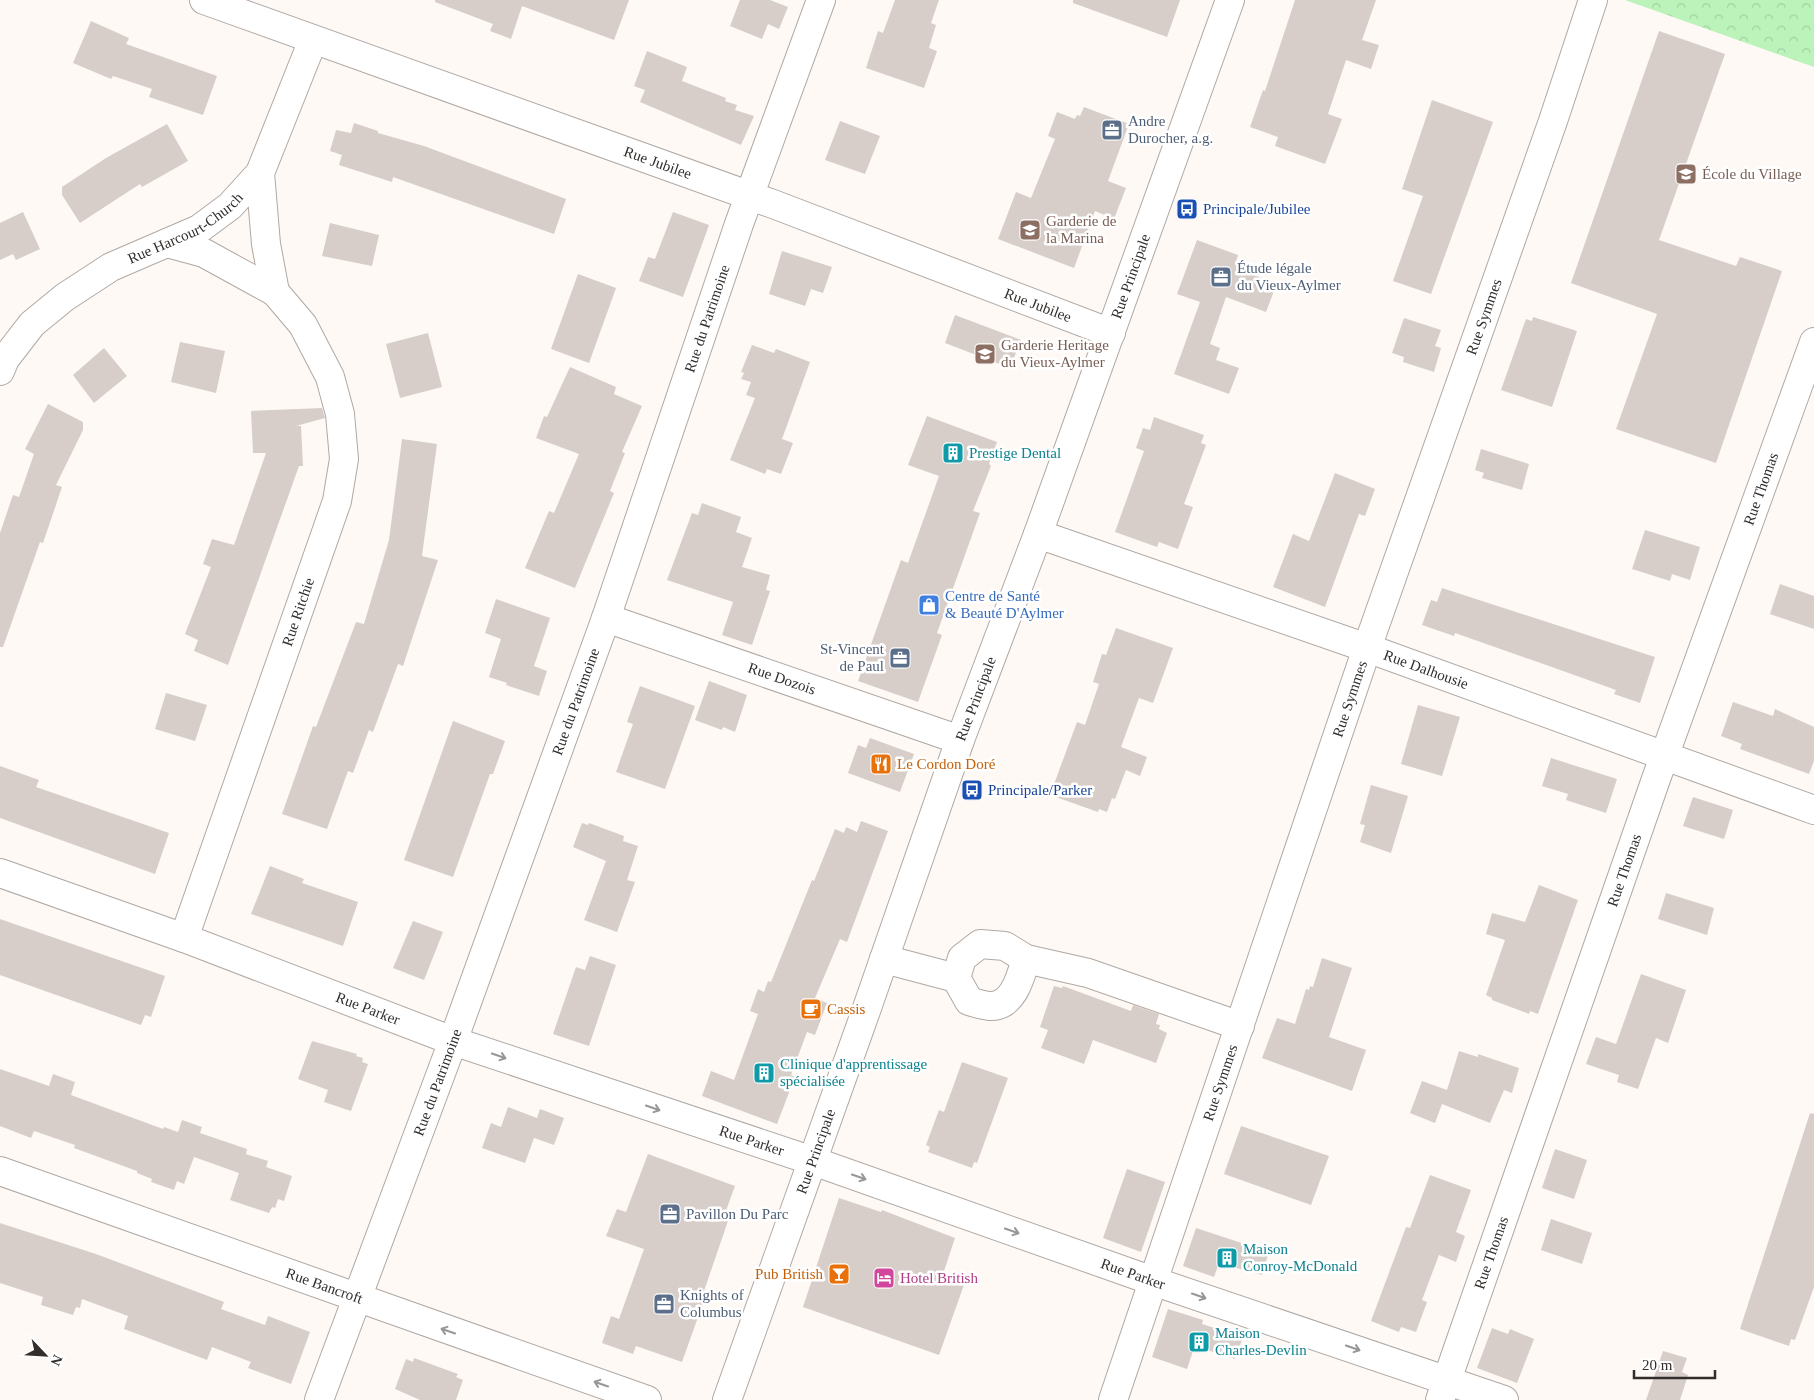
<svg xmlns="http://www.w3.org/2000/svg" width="1814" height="1400" viewBox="0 0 1814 1400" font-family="'Times New Roman',serif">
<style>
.park{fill:url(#park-crowns)}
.building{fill:#d7cec9}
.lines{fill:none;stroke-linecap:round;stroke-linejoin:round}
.minor-casing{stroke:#b0a8a3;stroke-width:30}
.minor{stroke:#fff;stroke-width:28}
.oneway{stroke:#989696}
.labels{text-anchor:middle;stroke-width:5;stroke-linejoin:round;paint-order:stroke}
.service-label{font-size:15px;fill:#4e5e75;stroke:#fff;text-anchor:start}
.street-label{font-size:15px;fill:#312e2c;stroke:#fff}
.education-label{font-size:15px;fill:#785e54;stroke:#fff;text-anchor:start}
.transit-label{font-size:15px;fill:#164399;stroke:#fff;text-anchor:start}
.culture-label{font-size:15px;fill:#0d838f;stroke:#fff;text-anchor:start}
.shop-label{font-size:15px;fill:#366cbe;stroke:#fff;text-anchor:start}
.food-label{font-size:15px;fill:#c56008;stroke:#fff;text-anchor:start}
.hotel-label{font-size:15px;fill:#b23c85;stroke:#fff;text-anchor:start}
</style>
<defs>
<pattern id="park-crowns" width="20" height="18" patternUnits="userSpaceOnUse" patternTransform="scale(1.25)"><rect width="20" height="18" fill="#bbf3bb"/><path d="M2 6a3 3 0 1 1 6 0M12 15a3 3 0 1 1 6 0" fill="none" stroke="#a1d1a1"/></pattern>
</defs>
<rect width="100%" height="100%" fill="#fef9f5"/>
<!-- park -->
<polygon class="park" points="1625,0 1814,0 1814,67"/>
<!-- building -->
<g class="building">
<polygon points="435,0 629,0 614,40 522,6 511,39 490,31 493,24 435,2"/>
<polygon points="740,0 770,0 788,7 779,29 768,24 762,39 730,26"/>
<polygon points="895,0 939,0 931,23 936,25 929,48 937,51 924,88 866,68 878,31 883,33"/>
<polygon points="1073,0 1180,0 1167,37 1073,3"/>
<polygon points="1295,0 1376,0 1362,40 1379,45 1371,69 1346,60 1328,114 1342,119 1325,164 1275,146 1278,137 1250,127 1263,90 1265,91"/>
<polygon points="91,21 129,38 126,44 217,76 203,115 149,97 152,89 113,76 111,79 73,63"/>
<polygon points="1659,31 1725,54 1659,240 1736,266 1740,257 1782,271 1716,463 1616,429 1657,314 1571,283"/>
<polygon points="647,51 687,67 682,81 726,98 725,101 737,105 735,110 754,116 741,145 640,102 645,90 634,86"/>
<polygon points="1432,100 1493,122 1431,294 1393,281 1423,196 1402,189"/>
<polygon points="1084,107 1129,124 1108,181 1126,188 1114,219 1095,211 1074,268 998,239 1016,192 1031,198 1055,139 1048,136 1057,112 1075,119 1077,115 1080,116"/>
<polygon points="840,121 880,136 865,174 825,160"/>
<polygon points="354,123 378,131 378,133 424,146 566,199 554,234 393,177 392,182 339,165 342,155 330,151 336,130 351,133"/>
<polygon points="167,124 188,161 142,187 140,184 80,223 62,195 62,187 106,158"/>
<polygon points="23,212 40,249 16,260 13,254 0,260 0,223"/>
<polygon points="673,212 709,225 683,297 639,281 648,257 655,259"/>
<polygon points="330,223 379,235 372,266 322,256"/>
<polygon points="1197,240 1238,255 1236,262 1244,265 1242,271 1277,283 1266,312 1226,297 1210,344 1220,348 1216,360 1239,368 1229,394 1174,374 1200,302 1177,294"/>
<polygon points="782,251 832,267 823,293 811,289 805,306 769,294"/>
<polygon points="578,274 616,288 589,363 551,349"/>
<polygon points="955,315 1021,340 1010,368 945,343"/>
<polygon points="1533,317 1577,331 1552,407 1501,390 1526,319 1532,321"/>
<polygon points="1404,318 1441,330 1435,346 1441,348 1434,372 1403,362 1404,357 1392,353"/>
<polygon points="428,333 442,387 400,398 386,344"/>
<polygon points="180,342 225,351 216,393 171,382"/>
<polygon points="752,345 774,353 776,349 810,362 782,439 793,443 781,474 767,469 765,474 730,460 755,398 746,395 751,382 741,379 744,373 741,372"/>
<polygon points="104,348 127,376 94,403 73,375"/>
<polygon points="570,367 616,387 614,394 642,406 622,452 625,453 610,491 614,493 575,588 525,568 549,511 554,513 579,454 536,438 544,416 547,417"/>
<polygon points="48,404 83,422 83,430 56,485 62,487 43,543 40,542 3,647 0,647 0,533 13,495 19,497 34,454 25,449"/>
<polygon points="322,408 325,418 296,426 301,426 303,466 299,466 228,665 194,651 198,640 185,634 211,567 203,564 212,539 234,545 266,453 253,453 251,411"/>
<polygon points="927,416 997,442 989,464 991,466 973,511 980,513 937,633 942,635 918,702 858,681 901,560 908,563 939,476 908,465"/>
<polygon points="1154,417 1204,435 1201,443 1206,445 1184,504 1193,507 1178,549 1159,542 1157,547 1115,532 1144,451 1136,448 1143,428 1150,430"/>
<polygon points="402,439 437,444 422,556 438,560 403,666 398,664 373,732 369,730 353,773 348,771 327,829 282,814 313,726 316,727 356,622 364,624 389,540"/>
<polygon points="1481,449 1529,464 1522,490 1482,478 1484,473 1475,470"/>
<polygon points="1335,473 1375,489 1365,516 1359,514 1325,607 1273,587 1293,534 1309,541"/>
<polygon points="702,503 741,517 736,532 752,538 742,567 770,575 766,590 770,591 752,645 722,635 733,602 667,580 692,513 698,515"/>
<polygon points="1645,530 1700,547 1690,580 1672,574 1670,581 1632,569"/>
<polygon points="1780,584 1814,596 1814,629 1770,614"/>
<polygon points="1442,588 1655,657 1640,703 1614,694 1616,690 1549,666 1455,633 1454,636 1422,625 1431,600 1437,602"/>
<polygon points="496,599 550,618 534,666 547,671 539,696 506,685 507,683 489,677 501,639 485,633"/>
<polygon points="1116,628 1173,648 1153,703 1139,698 1121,747 1147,757 1140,776 1126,770 1115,799 1112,798 1107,812 1099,809 1098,812 1050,795 1077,722 1085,725 1099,684 1093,682 1102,654 1106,655"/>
<polygon points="709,681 747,695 735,732 723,727 722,730 695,720"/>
<polygon points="640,686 695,706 665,789 616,772 633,724 627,722"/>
<polygon points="166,693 207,705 195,741 155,729"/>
<polygon points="1733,702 1773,716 1775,709 1814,727 1814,761 1809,774 1740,749 1742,744 1721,736"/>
<polygon points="1418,705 1460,717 1442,776 1401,764"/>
<polygon points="453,721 505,741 493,774 490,774 453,877 404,860"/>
<polygon points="870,738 914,754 900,792 848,773 858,745 866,748"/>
<polygon points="1551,758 1617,779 1606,813 1566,800 1568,794 1542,786"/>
<polygon points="0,766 39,780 36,787 169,833 155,874 0,818"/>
<polygon points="1371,785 1408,796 1391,853 1360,842 1365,825 1360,824"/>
<polygon points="1693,797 1733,810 1724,839 1683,826"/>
<polygon points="861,821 888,831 847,942 840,939 815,998 827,1003 815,1035 807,1032 791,1075 795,1077 777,1124 702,1096 711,1071 734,1080 758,1014 750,1011 758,989 764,992 768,981 771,982 812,880 814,881 835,829 844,833 846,827 857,832"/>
<polygon points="582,823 588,825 589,823 624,836 623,841 638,846 627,880 635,882 617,932 584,920 606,861 573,847"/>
<polygon points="270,866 304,879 302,883 358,902 343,946 251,914"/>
<polygon points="1539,885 1578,900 1538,1014 1530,1011 1529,1014 1492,1000 1492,998 1486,995 1505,940 1486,934 1492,913 1525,922"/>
<polygon points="1666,893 1714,908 1707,935 1658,919"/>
<polygon points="0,919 165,976 151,1017 145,1015 141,1025 0,975"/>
<polygon points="413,921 443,932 424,980 393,968"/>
<polygon points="590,956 616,965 589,1046 553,1034 576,967 585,970"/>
<polygon points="1322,958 1352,968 1329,1037 1366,1050 1352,1091 1262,1058 1277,1018 1295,1024 1306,989 1309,990 1310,986 1313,987"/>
<polygon points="1641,974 1686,990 1668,1043 1656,1038 1638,1089 1617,1082 1619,1075 1586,1064 1596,1037 1616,1044"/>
<polygon points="1054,986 1062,988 1063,986 1131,1011 1133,1005 1159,1014 1156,1024 1160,1025 1159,1029 1167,1033 1156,1063 1093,1040 1084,1064 1041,1048 1048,1030 1040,1027"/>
<polygon points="312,1041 357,1054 356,1056 363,1058 362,1062 368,1064 351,1111 324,1102 328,1090 298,1079"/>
<polygon points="1459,1051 1478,1057 1478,1054 1519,1068 1512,1093 1504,1090 1490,1123 1442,1104 1435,1123 1410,1113 1422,1081 1447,1090"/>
<polygon points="962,1062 1008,1078 977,1163 974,1162 972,1168 928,1152 930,1147 926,1145 939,1110 944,1112"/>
<polygon points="0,1069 49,1086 53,1074 75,1082 71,1095 163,1129 164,1127 178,1132 182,1120 202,1127 200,1133 247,1149 246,1154 268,1161 266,1167 292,1176 284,1201 278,1199 275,1208 272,1207 269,1213 230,1200 239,1173 194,1157 184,1184 177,1181 174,1190 151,1182 152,1179 137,1173 137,1171 74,1148 75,1145 34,1131 31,1138 0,1126"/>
<polygon points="508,1107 537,1118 540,1109 564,1118 554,1145 534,1138 525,1163 482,1148 491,1123 501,1127"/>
<polygon points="1810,1113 1814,1114 1814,1287 1795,1340 1791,1339 1789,1346 1740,1329"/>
<polygon points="1241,1126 1329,1156 1311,1205 1224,1174"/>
<polygon points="1555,1149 1587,1160 1574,1199 1542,1188"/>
<polygon points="648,1154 735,1186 724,1216 729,1218 704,1291 707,1292 682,1362 636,1346 633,1354 602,1343 611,1316 619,1319 644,1249 606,1236 617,1209 626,1212"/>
<polygon points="1127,1169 1165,1182 1141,1252 1103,1238"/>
<polygon points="1430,1175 1471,1190 1456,1232 1465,1236 1456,1262 1439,1255 1422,1300 1427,1302 1416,1332 1401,1327 1399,1332 1371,1321 1406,1227 1410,1228"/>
<polygon points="839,1198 881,1212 882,1210 955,1238 943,1274 965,1282 939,1355 803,1307"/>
<polygon points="1551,1219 1592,1233 1582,1264 1541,1250"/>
<polygon points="0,1223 96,1254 224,1302 221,1309 265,1325 268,1316 310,1332 291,1384 248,1368 251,1362 212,1347 207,1360 124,1329 128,1316 82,1299 80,1308 76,1307 73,1315 41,1305 43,1297 0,1283"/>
<polygon points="1196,1228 1269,1252 1262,1275 1219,1263 1214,1277 1183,1266"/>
<polygon points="1168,1309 1203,1320 1202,1324 1243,1337 1235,1359 1201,1348 1199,1353 1193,1351 1187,1369 1152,1357"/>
<polygon points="1492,1328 1508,1334 1510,1329 1534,1339 1517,1383 1477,1368"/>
<polygon points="1663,1351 1687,1358 1682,1372 1688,1375 1680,1400 1646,1400"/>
<polygon points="414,1358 458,1374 456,1377 463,1380 456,1400 420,1400 395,1389 406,1359 413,1362"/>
</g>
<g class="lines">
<!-- minor casing -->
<g class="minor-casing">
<g id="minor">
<path id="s1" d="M204,0L773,204L1111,333"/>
<polyline points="260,173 266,244 275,292"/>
<polyline points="167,243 204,253 275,292 303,325 330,377 340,414 344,459 337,501 184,938"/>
<path id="s2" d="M0,371L5,359L32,324L65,297L111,267L199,229L230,206L260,173L313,40"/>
<path id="s3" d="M1038,534L1367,648L1814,810"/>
<path id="s4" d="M606,618L960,740"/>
<path id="s5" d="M0,873L184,938L453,1041L813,1161L1153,1281L1504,1400"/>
<polyline points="884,959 956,978 962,958 980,944 1005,946 1026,959 1088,973 1240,1026"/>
<path d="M956,978L969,1001C975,1003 982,1005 989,1006C1013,1008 1021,976 1026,959"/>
<path id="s6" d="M0,1171L647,1400"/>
<path id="s7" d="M319,1400L453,1041L606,618L739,224L821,0"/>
<path id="s8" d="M727,1400L867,1008L960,740L1038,534L1230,0"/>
<path id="s9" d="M1113,1400L1367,648L1553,121L1593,0"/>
<path id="s10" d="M1440,1400L1656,779L1814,342"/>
</g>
</g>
<!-- minor -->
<use href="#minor" class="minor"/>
</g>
<!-- one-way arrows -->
<defs><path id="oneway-shaft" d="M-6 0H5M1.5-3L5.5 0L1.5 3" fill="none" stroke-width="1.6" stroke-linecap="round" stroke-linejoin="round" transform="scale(1.25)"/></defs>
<g class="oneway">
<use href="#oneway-shaft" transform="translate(499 1056) rotate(19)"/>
<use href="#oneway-shaft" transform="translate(653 1108) rotate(19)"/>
<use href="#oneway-shaft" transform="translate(859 1177) rotate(19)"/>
<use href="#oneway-shaft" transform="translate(1012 1231) rotate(19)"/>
<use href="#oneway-shaft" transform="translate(1199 1296) rotate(19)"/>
<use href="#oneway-shaft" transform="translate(448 1331) rotate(-161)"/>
<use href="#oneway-shaft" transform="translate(1353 1348) rotate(19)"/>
<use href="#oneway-shaft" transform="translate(601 1384) rotate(-161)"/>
</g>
<!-- icons -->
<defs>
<g id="office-square" transform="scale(1.125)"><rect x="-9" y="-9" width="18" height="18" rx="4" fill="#5c6f8a" stroke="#fff"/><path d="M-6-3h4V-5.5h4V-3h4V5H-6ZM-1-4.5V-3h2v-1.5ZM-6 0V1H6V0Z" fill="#fff"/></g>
<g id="school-square" transform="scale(1.125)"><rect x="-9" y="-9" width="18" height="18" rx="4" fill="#8d6e63" stroke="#fff"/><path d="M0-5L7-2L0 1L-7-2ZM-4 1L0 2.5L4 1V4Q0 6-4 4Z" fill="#fff"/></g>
<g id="bus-square" transform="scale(1.125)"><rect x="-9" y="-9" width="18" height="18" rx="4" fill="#1a4fb4" stroke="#fff"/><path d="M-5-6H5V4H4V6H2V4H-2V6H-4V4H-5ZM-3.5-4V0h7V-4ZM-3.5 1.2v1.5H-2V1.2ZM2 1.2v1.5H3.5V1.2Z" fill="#fff"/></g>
<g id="building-square" transform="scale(1.125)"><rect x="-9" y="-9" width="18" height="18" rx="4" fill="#0f9aa8" stroke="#fff"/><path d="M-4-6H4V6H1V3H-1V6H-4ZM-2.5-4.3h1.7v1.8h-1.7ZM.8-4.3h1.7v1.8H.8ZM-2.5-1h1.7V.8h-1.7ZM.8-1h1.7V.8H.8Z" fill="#fff"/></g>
<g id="shop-square" transform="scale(1.125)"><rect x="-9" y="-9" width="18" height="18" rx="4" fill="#3f7fe0" stroke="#fff"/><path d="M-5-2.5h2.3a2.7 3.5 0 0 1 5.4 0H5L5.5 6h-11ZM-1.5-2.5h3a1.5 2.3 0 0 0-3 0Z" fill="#fff"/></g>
<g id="restaurant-square" transform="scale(1.125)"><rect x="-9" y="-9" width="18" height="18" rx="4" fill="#e8710a" stroke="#fff"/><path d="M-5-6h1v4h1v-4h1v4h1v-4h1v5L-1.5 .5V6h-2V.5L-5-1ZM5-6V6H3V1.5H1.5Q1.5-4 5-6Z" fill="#fff"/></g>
<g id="cafe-square" transform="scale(1.125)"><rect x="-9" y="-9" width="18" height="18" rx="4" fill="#e8710a" stroke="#fff"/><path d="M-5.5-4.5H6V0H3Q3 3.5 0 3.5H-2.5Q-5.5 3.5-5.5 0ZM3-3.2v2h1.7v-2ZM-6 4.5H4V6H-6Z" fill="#fff"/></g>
<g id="bar-square" transform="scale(1.125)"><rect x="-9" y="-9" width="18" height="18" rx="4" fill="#e8710a" stroke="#fff"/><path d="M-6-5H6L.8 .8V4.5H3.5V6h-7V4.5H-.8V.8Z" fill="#fff"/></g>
<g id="hotel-square" transform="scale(1.125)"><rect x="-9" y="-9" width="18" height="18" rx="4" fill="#d1479c" stroke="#fff"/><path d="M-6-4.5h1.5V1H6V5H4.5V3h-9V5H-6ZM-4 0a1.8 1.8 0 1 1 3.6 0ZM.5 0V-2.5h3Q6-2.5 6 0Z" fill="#fff"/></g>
</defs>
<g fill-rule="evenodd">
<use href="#office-square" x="1112" y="130"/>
<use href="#school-square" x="1686" y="174"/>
<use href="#bus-square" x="1187" y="209"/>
<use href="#school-square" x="1030" y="230"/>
<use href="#office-square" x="1221" y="277"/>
<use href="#school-square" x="985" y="354"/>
<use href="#building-square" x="953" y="453"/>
<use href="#shop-square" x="929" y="605"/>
<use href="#office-square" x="900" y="658"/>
<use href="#restaurant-square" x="881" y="764"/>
<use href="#bus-square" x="972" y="790"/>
<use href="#cafe-square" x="811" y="1009"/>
<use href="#building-square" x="764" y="1073"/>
<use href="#office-square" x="670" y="1214"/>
<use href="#building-square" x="1227" y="1258"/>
<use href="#bar-square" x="839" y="1274"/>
<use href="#hotel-square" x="884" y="1278"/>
<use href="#office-square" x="664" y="1304"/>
<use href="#building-square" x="1199" y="1342"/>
</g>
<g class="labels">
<!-- service labels -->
<g class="service-label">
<text x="1128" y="126">Andre<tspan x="1128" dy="17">Durocher, a.g.</tspan></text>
<text x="1237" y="273">Étude légale<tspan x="1237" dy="17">du Vieux-Aylmer</tspan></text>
<text x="884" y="654" text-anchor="end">St-Vincent<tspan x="884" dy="17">de Paul</tspan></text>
<text x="686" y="1219">Pavillon Du Parc</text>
<text x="680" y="1300">Knights of<tspan x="680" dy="17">Columbus</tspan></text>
</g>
<!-- street labels -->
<g class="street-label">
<text dy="5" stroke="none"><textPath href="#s1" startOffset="482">Rue Jubilee</textPath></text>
<text dy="5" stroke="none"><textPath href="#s2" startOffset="239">Rue Harcourt-Church</textPath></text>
<text dy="5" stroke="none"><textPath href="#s8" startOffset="1194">Rue Principale</textPath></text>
<text dy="5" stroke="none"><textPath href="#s1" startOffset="888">Rue Jubilee</textPath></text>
<text dy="5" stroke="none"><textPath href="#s9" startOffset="1145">Rue Symmes</textPath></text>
<text dy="5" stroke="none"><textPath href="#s7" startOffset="1149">Rue du Patrimoine</textPath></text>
<text dy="5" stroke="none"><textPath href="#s10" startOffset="966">Rue Thomas</textPath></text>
<text transform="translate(298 612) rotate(-71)" y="5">Rue Ritchie</text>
<text dy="5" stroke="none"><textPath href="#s3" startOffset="411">Rue Dalhousie</textPath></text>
<text dy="5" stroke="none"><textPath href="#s4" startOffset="186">Rue Dozois</textPath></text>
<text dy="5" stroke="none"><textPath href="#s8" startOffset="744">Rue Principale</textPath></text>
<text dy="5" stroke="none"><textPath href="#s9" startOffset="740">Rue Symmes</textPath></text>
<text dy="5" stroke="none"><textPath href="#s7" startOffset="744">Rue du Patrimoine</textPath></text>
<text dy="5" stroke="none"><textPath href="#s10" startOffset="561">Rue Thomas</textPath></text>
<text dy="5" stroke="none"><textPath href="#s5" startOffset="392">Rue Parker</textPath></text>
<text dy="5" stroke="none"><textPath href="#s7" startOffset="339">Rue du Patrimoine</textPath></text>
<text dy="5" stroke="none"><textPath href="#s9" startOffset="335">Rue Symmes</textPath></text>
<text dy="5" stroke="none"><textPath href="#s5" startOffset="798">Rue Parker</textPath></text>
<text dy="5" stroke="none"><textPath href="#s8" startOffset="264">Rue Principale</textPath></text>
<text dy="5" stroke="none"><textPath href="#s10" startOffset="156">Rue Thomas</textPath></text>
<text dy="5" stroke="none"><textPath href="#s5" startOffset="1202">Rue Parker</textPath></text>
<text dy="5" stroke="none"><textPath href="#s6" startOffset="344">Rue Bancroft</textPath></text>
</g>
<!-- education labels -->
<g class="education-label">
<text x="1702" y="179">École du Village</text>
<text x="1046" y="226">Garderie de<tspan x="1046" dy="17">la Marina</tspan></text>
<text x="1001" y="350">Garderie Heritage<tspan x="1001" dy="17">du Vieux-Aylmer</tspan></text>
</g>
<!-- transit labels -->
<g class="transit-label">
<text x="1203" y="214">Principale/Jubilee</text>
<text x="988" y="795">Principale/Parker</text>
</g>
<!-- culture labels -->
<g class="culture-label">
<text x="969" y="458">Prestige Dental</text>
<text x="780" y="1069">Clinique d'apprentissage<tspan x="780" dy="17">spécialisée</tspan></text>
<text x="1243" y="1254">Maison<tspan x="1243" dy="17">Conroy-McDonald</tspan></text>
<text x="1215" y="1338">Maison<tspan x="1215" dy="17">Charles-Devlin</tspan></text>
</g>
<!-- shop labels -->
<g class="shop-label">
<text x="945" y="601">Centre de Santé<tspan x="945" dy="17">&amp; Beauté D'Aylmer</tspan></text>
</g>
<!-- food labels -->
<g class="food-label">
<text x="897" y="769">Le Cordon Doré</text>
<text x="827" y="1014">Cassis</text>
<text x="823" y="1279" text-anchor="end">Pub British</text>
</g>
<!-- hotel labels -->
<g class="hotel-label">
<text x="900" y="1283">Hotel British</text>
</g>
</g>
<!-- north arrow -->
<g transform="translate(45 1355) rotate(115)" stroke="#ffffff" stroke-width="4" paint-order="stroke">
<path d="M0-4L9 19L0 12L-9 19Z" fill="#312e2c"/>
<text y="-8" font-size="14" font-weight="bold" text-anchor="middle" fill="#312e2c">N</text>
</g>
<!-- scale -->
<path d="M1634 1370v8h81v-8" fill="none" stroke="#312e2c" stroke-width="2.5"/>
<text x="1642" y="1370" font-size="15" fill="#312e2c" stroke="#ffffff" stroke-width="4" paint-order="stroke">20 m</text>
</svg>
